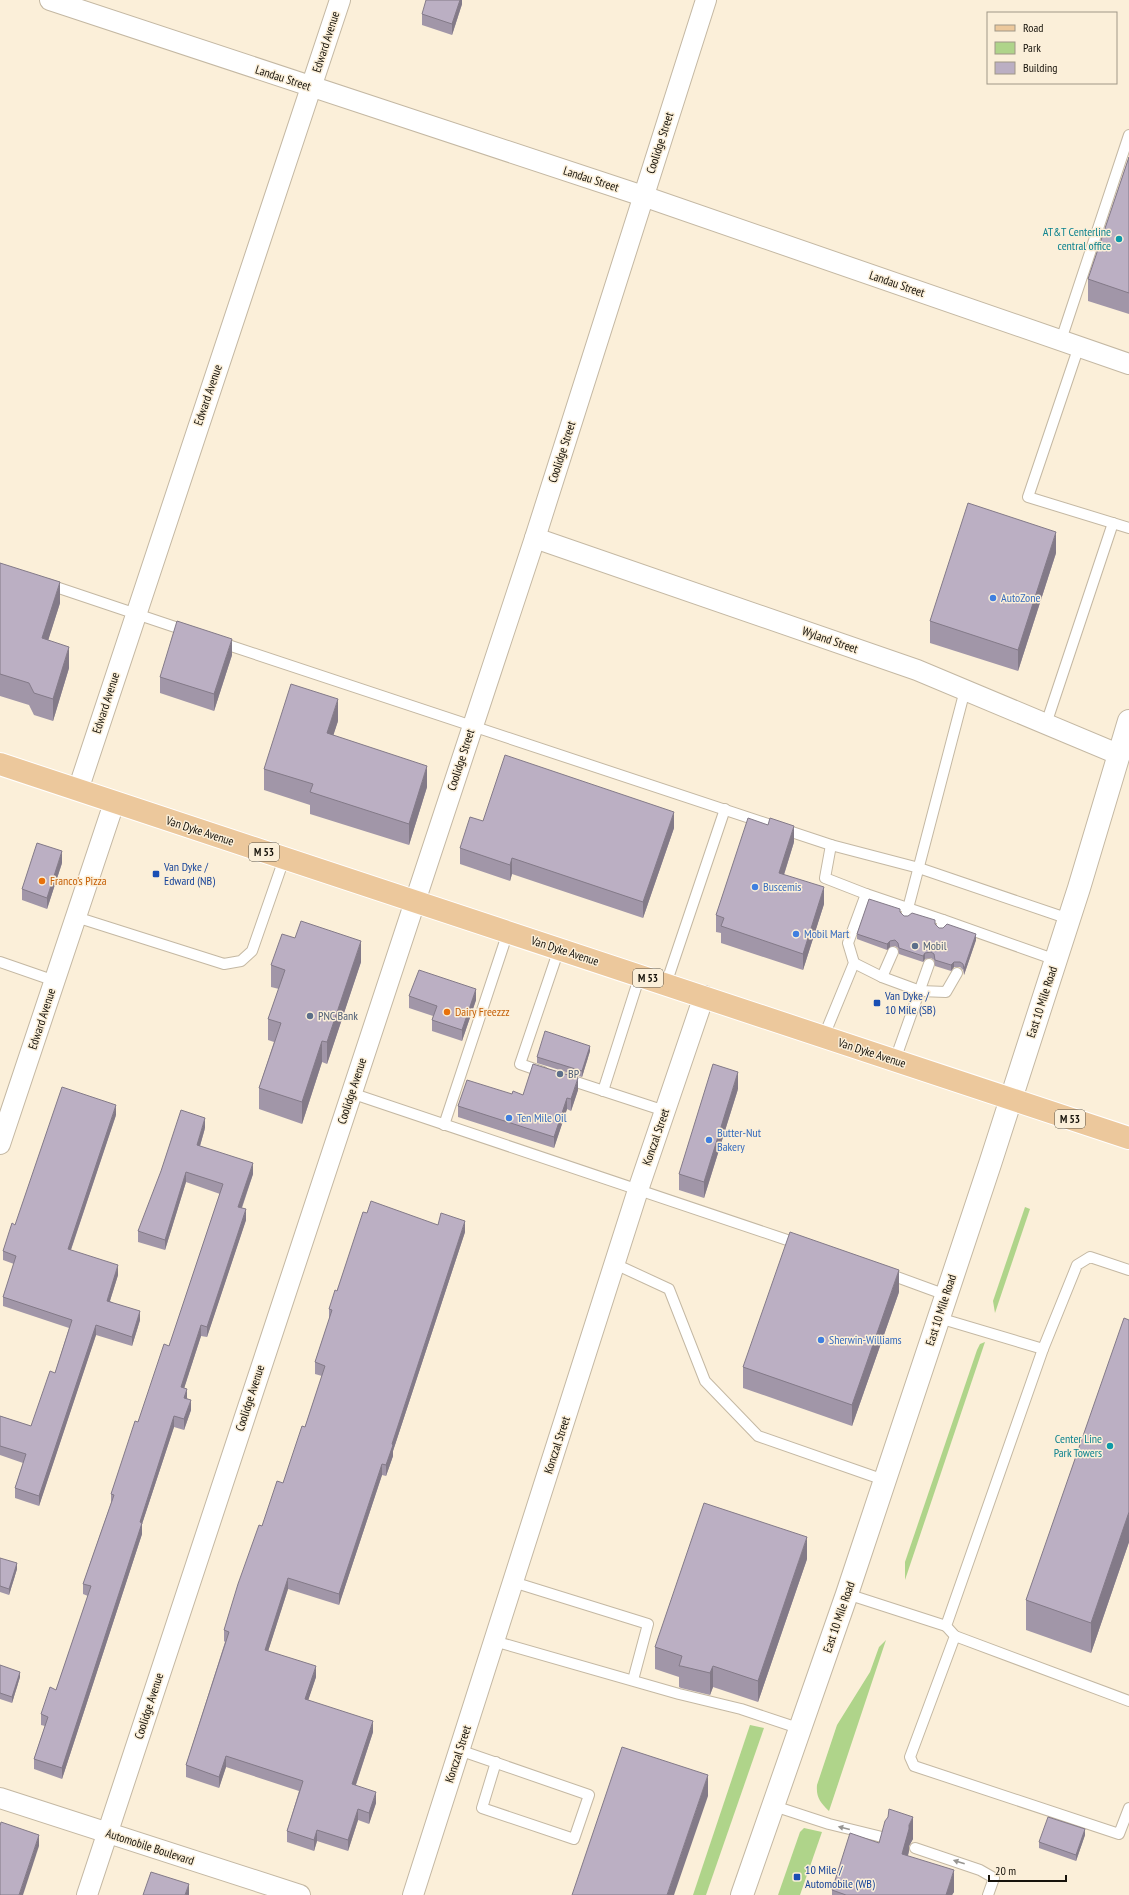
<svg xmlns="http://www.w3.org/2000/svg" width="1129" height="1895" viewBox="0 0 1129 1895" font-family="'PT Sans Narrow',sans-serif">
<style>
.green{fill:#afd48a}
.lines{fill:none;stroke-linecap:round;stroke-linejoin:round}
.service-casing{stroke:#c4b8a3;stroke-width:12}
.minor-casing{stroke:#c4b8a3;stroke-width:22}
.secondary-casing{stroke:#c4b8a3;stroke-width:24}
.primary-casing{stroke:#fff;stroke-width:24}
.service{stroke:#fff;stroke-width:10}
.minor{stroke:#fff;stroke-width:20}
.secondary{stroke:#fff;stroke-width:22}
.primary{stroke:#ecc89c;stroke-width:22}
.wall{fill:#a196a8}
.shaded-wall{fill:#837a88}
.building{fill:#bbafc3;stroke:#837a88}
.oneway{fill:#979591}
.culture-dot{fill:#0f9aa8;stroke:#fbefd9;stroke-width:1.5}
.shop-dot{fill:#3f7fe0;stroke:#fbefd9;stroke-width:1.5}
.transit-dot{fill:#1a4fb4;stroke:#fbefd9;stroke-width:1.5}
.food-dot{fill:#e8710a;stroke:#fbefd9;stroke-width:1.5}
.service-dot{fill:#5c6f8a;stroke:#fbefd9;stroke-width:1.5}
.labels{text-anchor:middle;stroke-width:3;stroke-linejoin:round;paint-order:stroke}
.shield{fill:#fbefd9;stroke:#5b5549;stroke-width:1}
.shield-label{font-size:11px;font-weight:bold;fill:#17130b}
.street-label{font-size:12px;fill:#17130b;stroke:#fbefd9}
.culture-label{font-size:12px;fill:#0d838f;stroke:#fbefd9;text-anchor:end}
.shop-label{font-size:12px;fill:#366cbe;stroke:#fbefd9;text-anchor:start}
.transit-label{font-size:12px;fill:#164399;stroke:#fbefd9;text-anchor:start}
.food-label{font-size:12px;fill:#c56008;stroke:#fbefd9;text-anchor:start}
.service-label{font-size:12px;fill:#4e5e75;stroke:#fbefd9;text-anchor:start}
</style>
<rect width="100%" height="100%" fill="#fbefd9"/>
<!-- green -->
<g class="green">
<polygon points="1025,1207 1030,1209 995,1313 993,1301"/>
<polygon points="985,1342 905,1580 905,1562 977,1350 980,1344"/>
<path d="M886,1640L829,1811C820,1802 816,1797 817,1785L837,1725L870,1672L879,1647Z"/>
<polygon points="750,1725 764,1728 706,1895 693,1895"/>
<polygon points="804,1828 822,1832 800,1895 778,1895 800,1832"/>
</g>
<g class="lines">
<!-- service casing -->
<g class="service-casing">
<g id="service">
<polyline points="1061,340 1129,135"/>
<polyline points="1079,346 1028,497 1129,528"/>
<polyline points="47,584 187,631"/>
<polyline points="219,642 831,845 919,868 1069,919"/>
<polyline points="1046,724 1113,523"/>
<polyline points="831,845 825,878 866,894"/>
<polyline points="906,916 965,690"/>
<polyline points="76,917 224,964 241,961 252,951 284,859"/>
<polyline points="941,928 943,920 1056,960"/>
<polyline points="0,962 55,981"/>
<polyline points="854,963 882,977 920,991 946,992 957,973"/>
<polyline points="882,977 893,952"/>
<polyline points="666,984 725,809"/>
<polyline points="824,1036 854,963 848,943 866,894 943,920"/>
<polyline points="895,1060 929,964"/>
<polyline points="543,1072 520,1064 559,949"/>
<polyline points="564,1078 665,1111"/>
<polyline points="603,1091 640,975"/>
<polyline points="351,1093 799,1244"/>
<polyline points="444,1125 508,932"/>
<polyline points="615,1264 669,1289 705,1381 758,1436 884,1480"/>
<polyline points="1129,1270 1090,1257 1077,1265 1043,1349 946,1626 955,1636 910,1757 914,1766 1119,1834 1129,1808"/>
<polyline points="886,1273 946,1295"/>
<polyline points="939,1318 1043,1349"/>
<polyline points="513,1582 648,1624 633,1680"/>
<polyline points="847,1594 946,1626"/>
<polyline points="955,1636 1129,1701"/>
<polyline points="494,1641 679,1694 741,1709 801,1729"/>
<polyline points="459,1750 589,1795 574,1839 482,1808 496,1762"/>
<polyline points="774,1806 829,1824 882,1837"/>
<polyline points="915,1848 980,1870 994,1878 988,1895"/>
</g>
</g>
<!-- minor casing -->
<g class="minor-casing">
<g id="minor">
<polyline points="50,0 643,196 1129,364"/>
<polyline points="535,538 917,670 1120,755"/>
<polyline points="78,790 340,0"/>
<polyline points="0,1144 114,803"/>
<polyline points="0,1798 300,1895"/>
<polyline points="87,1895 535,538 706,0"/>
<polyline points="413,1895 638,1190 704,996"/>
</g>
</g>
<!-- secondary casing -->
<g class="secondary-casing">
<polyline id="secondary" points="742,1895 847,1594 990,1164 1079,888 1129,721"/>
</g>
<!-- primary casing -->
<g class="primary-casing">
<polyline id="primary" points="0,764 1129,1138"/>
</g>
<!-- service -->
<use href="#service" class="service"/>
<!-- minor -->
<use href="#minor" class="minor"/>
<!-- secondary -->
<use href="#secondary" class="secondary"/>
<!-- primary -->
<use href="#primary" class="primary"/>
</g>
<!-- wall -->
<g class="wall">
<polygon points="462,0 462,4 452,35 422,25 422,14"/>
<polygon points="1129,157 1129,314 1088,301 1088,279"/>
<polygon points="1056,553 1018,671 930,643 930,621"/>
<polygon points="0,563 60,603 48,640 69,668 53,721 34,715 29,705 0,696"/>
<polygon points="232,655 214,711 160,693 160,677"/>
<polygon points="338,721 333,735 427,787 409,845 310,814 310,805 264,790 264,769"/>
<polygon points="483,821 674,828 643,918 512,874 510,881 460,864 460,848"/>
<polygon points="794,842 784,875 824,904 803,970 721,943 721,933 716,932 716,915"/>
<polygon points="62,863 47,909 22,900 22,889"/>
<polygon points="900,912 904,916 935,924 939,928 976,940 964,975 963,970 960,967 954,967 951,971 935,966 934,960 931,958 925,959 923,962 899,954 898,948 895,946 890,947 887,950 857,939 857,934"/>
<polygon points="361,962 327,1064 322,1062 302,1124 259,1109 259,1088 274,1042 268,1040 268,1019 279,989 271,987 271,965"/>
<polygon points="409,996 476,1000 462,1041 432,1031 432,1020 433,1016 409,1008"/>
<polygon points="590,1051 582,1077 537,1063 537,1057"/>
<polygon points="738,1089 704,1198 679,1190 679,1174"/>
<polygon points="578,1090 571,1111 567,1109 554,1148 458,1117 458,1106 512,1094 523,1095"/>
<polygon points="116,1115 71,1250 118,1275 110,1301 140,1320 132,1346 96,1335 39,1506 15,1498 15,1488 23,1463 0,1455 0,1416 31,1426 55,1373 69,1328 3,1306 3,1297 14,1264 3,1260 3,1251 15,1225"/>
<polygon points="205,1128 200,1146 253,1174 242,1208 246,1220 207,1337 201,1336 184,1388 191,1410 184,1430 174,1427 142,1524 142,1534 62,1779 34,1769 34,1759 45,1726 41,1725 41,1714 56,1690 88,1596 83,1594 83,1584 111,1503 111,1494 138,1422 173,1336 220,1194 186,1182 165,1250 138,1242 138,1231"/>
<polygon points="367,1213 438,1225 465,1232 393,1451 393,1456 386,1476 382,1475 339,1605 288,1589 268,1651 316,1677 308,1700 373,1732 356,1785 376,1803 369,1824 358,1820 348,1851 317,1841 314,1851 287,1842 287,1831 299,1791 226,1767 219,1788 186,1777 186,1765 225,1642 224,1641 224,1630 262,1526 283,1483 305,1427 322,1376 315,1374 315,1362 329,1320 329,1309 337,1291"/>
<polygon points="899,1292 852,1426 743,1388 743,1367"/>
<polygon points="1129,1320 1129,1542 1091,1653 1026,1630 1026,1600"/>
<polygon points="0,1558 17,1569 9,1595 0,1592"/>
<polygon points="807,1559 758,1702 713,1687 710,1695 681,1688 679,1687 679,1677 655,1669 655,1647"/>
<polygon points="0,1665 20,1677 12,1703 0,1699"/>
<polygon points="1085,1835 1076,1861 1039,1848 1039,1842"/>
<polygon points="913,1839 909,1846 909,1851 908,1856 954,1892 952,1895 832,1895 832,1890 879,1843"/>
</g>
<!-- shaded-wall -->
<g class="shaded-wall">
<polygon points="460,0 462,0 462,4 452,35 452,24"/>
<polygon points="1056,532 1056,553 1018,671 1018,650"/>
<polygon points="60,582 60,603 42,660 42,638"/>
<polygon points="232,639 232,655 214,711 214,694"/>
<polygon points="69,647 69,668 53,721 53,699"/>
<polygon points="338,699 338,721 327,755 327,733"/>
<polygon points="427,766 427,787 409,845 409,824"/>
<polygon points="674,812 674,828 643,918 643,902"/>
<polygon points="794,826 794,842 779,890 779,873"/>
<polygon points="62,851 62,863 47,909 47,898"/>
<polygon points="512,858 512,874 510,881 510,865"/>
<polygon points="824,887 824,904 803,970 803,954"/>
<polygon points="976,934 976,940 964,975 964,969"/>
<polygon points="361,941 361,962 327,1064 327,1042"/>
<polygon points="890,941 890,947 887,950 887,944"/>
<polygon points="925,953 925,959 923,962 923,956"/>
<polygon points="954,962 954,967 951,971 951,965"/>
<polygon points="476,989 476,1000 462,1041 462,1030"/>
<polygon points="322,1041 322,1062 302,1124 302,1102"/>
<polygon points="590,1046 590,1051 582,1077 582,1071"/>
<polygon points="738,1072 738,1089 704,1198 704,1182"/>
<polygon points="578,1078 578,1090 571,1111 571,1099"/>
<polygon points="567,1098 567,1109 554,1148 554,1137"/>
<polygon points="116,1105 116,1115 68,1258 68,1249"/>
<polygon points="205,1118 205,1128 197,1156 197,1145"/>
<polygon points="253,1163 253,1174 238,1218 238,1207"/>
<polygon points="186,1172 186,1182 165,1250 165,1240"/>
<polygon points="246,1209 246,1220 207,1337 207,1327"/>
<polygon points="465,1221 465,1232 393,1451 393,1456 386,1476 386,1465 392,1444"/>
<polygon points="118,1265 118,1275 107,1310 107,1301"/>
<polygon points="899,1270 899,1292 852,1426 852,1405"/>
<polygon points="140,1311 140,1320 132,1346 132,1337"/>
<polygon points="96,1325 96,1335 39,1506 39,1496"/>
<polygon points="201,1325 201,1336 181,1398 181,1387"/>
<polygon points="187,1389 187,1400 184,1398"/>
<polygon points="191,1400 191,1410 184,1430 184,1419"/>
<polygon points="174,1416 174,1427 142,1524 142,1534 62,1779 62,1768 140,1522"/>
<polygon points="382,1464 382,1475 339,1605 339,1594"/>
<polygon points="1129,1512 1129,1542 1091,1653 1091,1623"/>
<polygon points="807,1537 807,1559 758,1702 758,1681"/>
<polygon points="17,1563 17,1569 9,1595 9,1589"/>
<polygon points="288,1578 288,1589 265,1661 265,1650"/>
<polygon points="316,1666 316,1677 305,1710 305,1699"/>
<polygon points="713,1666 713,1687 710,1695 710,1673"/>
<polygon points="20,1672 20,1677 12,1703 12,1697"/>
<polygon points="373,1721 373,1732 352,1796 352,1784"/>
<polygon points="226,1756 226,1767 219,1788 219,1777"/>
<polygon points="708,1775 708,1796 674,1895 667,1895"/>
<polygon points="376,1792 376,1803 369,1824 369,1813"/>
<polygon points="358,1809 358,1820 348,1851 348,1840"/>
<polygon points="913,1817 913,1839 909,1846 909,1851 902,1875 902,1854 909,1825"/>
<polygon points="1085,1829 1085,1835 1076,1861 1076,1855"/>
<polygon points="317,1830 317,1841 314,1851 314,1840"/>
<polygon points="39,1835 39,1846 23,1895 19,1895"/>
<polygon points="954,1870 954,1892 952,1895 946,1895"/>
<polygon points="189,1884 189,1895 185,1895"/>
</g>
<!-- building -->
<g class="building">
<polygon points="426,0 460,0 452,24 422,14"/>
<polygon points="1129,157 1129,293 1088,279"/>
<polygon points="968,503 1056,532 1018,650 930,621"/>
<polygon points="0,563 60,582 42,638 69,647 53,699 34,693 29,683 0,674"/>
<polygon points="177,621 232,639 214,694 160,677"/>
<polygon points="291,684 338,699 327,733 427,766 409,824 310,792 313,784 264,769"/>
<polygon points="505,755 674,812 643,902 512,858 510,865 460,848 470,817 483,821"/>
<polygon points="748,818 768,825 770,818 794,826 779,873 824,887 803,954 721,926 724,918 716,915"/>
<polygon points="37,843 62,851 47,898 22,889"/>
<polygon points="869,899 900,909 900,912 904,916 908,916 912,913 935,920 935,924 939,928 943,928 947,924 976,934 964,969 963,964 960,962 954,962 951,965 935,960 934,954 931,952 925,953 923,956 899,948 898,943 895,940 890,941 887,944 857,934"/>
<polygon points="301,921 361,941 327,1042 322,1041 302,1102 259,1088 281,1023 268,1019 285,970 271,965 282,934 295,938"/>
<polygon points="419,970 476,989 462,1030 432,1020 437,1006 409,996"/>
<polygon points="545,1031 590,1046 582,1071 537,1057"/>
<polygon points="533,1064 578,1078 571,1099 567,1098 554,1137 458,1106 467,1080 512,1094 513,1091 523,1095"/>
<polygon points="713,1064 738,1072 704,1182 679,1174"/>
<polygon points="62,1087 116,1105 68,1249 118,1265 107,1301 140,1311 132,1337 96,1325 39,1496 15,1488 26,1454 0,1446 0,1416 31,1426 50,1371 55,1373 72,1320 3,1297 16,1256 3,1251 12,1223 15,1225"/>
<polygon points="181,1110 205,1118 197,1145 253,1163 238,1207 246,1209 207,1327 201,1325 181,1387 187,1389 184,1398 191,1400 184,1419 174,1416 140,1522 142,1523 62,1768 34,1759 48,1717 41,1714 50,1687 56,1690 91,1586 83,1584 114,1495 111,1494 135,1421 138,1422 164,1344 169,1346 223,1184 186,1172 165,1240 138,1231 161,1171"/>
<polygon points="371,1201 438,1225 441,1213 465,1221 392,1444 393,1445 386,1465 382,1464 339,1594 288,1578 265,1650 316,1666 305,1699 373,1721 352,1784 376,1792 369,1813 358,1809 348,1840 317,1830 314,1840 287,1831 303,1781 226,1756 219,1777 186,1765 229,1632 224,1630 238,1584 259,1525 262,1526 277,1481 283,1483 302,1426 305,1427 325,1366 315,1362 332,1310 329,1309 335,1290 337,1291 363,1212 367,1213"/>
<polygon points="790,1232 899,1270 852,1405 743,1367"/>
<polygon points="1124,1318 1129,1320 1129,1512 1091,1623 1026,1600"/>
<polygon points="704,1503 807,1537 758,1681 713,1666 710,1673 681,1666 679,1666 682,1656 655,1647"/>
<polygon points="0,1558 17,1563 9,1589 0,1586"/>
<polygon points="0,1665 20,1672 12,1697 0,1693"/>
<polygon points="622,1747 708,1775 667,1895 572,1895"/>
<polygon points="889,1809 913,1817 909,1825 909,1829 902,1854 954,1870 946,1895 846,1895 832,1890 850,1833 879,1843 885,1821 888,1817"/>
<polygon points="1048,1817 1085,1829 1076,1855 1039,1842"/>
<polygon points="1,1822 39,1835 19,1895 0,1895 0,1826"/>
<polygon points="151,1872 189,1884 185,1895 143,1895"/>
</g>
<!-- one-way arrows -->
<defs><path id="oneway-solid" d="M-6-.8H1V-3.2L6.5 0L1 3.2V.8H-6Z"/></defs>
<g class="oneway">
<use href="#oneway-solid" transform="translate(844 1828) rotate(-166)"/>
<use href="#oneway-solid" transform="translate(959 1862) rotate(-162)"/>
</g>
<!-- markers -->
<g class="culture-dot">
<circle cx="1119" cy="239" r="4"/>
<circle cx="1110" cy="1446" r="4"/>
</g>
<g class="shop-dot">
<circle cx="993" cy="598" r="4"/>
<circle cx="755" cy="887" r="4"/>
<circle cx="796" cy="934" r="4"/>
<circle cx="509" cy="1118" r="4"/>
<circle cx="709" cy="1140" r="4"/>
<circle cx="821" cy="1340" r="4"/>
</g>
<g class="transit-dot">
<rect x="152" y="870" width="8" height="8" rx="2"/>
<rect x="873" y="999" width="8" height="8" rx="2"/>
<rect x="793" y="1873" width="8" height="8" rx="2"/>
</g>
<g class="food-dot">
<circle cx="42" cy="881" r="4"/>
<circle cx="447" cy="1012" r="4"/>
</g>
<g class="service-dot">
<circle cx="915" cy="946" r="4"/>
<circle cx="310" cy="1016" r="4"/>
<circle cx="560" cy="1074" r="4"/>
</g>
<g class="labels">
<!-- shield labels -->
<g class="shield">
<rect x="249" y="843" width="30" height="18" rx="3"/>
<rect x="633" y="969" width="30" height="18" rx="3"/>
<rect x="1055" y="1110" width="30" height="18" rx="3"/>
</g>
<g class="shield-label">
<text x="264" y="856">M 53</text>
<text x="648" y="982">M 53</text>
<text x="1070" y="1123">M 53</text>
</g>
<!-- street labels -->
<g class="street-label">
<text transform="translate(326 42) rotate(-72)" y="4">Edward Avenue</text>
<text transform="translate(283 78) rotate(18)" y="4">Landau Street</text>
<text transform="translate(660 143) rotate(-72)" y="4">Coolidge Street</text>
<text transform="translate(591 179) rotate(18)" y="4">Landau Street</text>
<text transform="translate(897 284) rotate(19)" y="4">Landau Street</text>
<text transform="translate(208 395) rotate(-71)" y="4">Edward Avenue</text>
<text transform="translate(562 452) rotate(-72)" y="4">Coolidge Street</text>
<text transform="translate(830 640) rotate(19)" y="4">Wyland Street</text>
<text transform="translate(106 703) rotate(-72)" y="4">Edward Avenue</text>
<text transform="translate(461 760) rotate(-72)" y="4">Coolidge Street</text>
<text transform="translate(200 831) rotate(18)" y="4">Van Dyke Avenue</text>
<text transform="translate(565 951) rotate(18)" y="4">Van Dyke Avenue</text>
<text transform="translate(1042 1002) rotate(-72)" y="4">East 10 Mile Road</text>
<text transform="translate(42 1019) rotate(-72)" y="4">Edward Avenue</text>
<text transform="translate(872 1053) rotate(18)" y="4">Van Dyke Avenue</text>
<text transform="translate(352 1091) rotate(-72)" y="4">Coolidge Avenue</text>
<text transform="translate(656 1137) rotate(-71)" y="4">Konczal Street</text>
<text transform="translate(941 1310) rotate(-72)" y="4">East 10 Mile Road</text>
<text transform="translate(250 1398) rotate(-72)" y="4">Coolidge Avenue</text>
<text transform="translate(557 1445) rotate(-72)" y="4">Konczal Street</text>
<text transform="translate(839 1617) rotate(-71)" y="4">East 10 Mile Road</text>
<text transform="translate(149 1706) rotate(-72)" y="4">Coolidge Avenue</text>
<text transform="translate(458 1754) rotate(-72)" y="4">Konczal Street</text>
<text transform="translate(150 1847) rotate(18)" y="4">Automobile Boulevard</text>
</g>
<!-- culture labels -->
<g class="culture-label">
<text x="1111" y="236">AT&amp;T Centerline<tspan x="1111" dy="14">central office</tspan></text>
<text x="1102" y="1443">Center Line<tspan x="1102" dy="14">Park Towers</tspan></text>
</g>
<!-- shop labels -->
<g class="shop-label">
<text x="1001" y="602">AutoZone</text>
<text x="763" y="891">Buscemis</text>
<text x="804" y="938">Mobil Mart</text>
<text x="517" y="1122">Ten Mile Oil</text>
<text x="717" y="1137">Butter-Nut<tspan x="717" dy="14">Bakery</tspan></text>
<text x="829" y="1344">Sherwin-Williams</text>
</g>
<!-- transit labels -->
<g class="transit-label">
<text x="164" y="871">Van Dyke /<tspan x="164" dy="14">Edward (NB)</tspan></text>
<text x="885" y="1000">Van Dyke /<tspan x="885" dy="14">10 Mile (SB)</tspan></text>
<text x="805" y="1874">10 Mile /<tspan x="805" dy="14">Automobile (WB)</tspan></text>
</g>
<!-- food labels -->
<g class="food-label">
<text x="50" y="885">Franco's Pizza</text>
<text x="455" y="1016">Dairy Freezzz</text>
</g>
<!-- service labels -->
<g class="service-label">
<text x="923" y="950">Mobil</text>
<text x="318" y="1020">PNC Bank</text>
<text x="568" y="1078">BP</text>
</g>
</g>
<!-- legend -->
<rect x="987" y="12" width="130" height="72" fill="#fbefd9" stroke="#a09787"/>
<rect x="995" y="25" width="20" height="6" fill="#ecc89c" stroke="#a09787"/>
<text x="1023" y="32" font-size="12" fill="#17130b">Road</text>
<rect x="995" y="42" width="20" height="12" fill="#afd48a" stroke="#a09787"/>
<text x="1023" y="52" font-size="12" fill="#17130b">Park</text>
<rect x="995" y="62" width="20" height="12" fill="#bbafc3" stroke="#a09787"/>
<text x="1023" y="72" font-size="12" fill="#17130b">Building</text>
<!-- scale -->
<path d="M989 1875v6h77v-6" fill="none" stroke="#17130b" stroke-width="2"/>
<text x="995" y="1875" font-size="12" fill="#17130b" stroke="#fbefd9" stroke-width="3" paint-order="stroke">20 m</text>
</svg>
